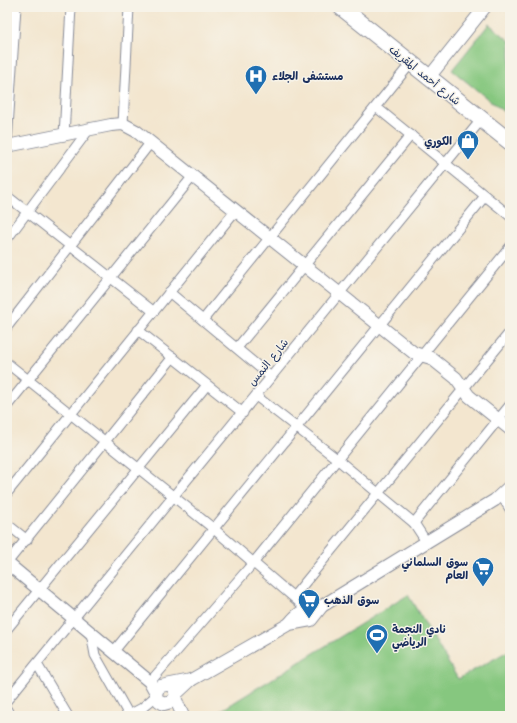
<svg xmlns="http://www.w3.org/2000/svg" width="517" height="723" viewBox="0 0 517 723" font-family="'Architects Daughter','Playpen Sans Arabic',sans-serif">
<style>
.green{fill:#86c77f;stroke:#507b6e}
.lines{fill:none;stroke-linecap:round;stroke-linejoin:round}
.minor-casing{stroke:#878a96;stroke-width:11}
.tertiary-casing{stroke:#878a96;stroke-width:14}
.trunk-casing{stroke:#878a96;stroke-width:18}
.minor{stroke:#fff;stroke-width:9}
.tertiary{stroke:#fff;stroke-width:12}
.trunk{stroke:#fff;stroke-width:16}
.labels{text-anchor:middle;stroke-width:3;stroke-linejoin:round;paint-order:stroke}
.street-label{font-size:11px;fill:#1b2f5e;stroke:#f7f3e8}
.poi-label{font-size:11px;font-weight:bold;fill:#1b2f5e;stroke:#f7f3e8;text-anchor:start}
</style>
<rect width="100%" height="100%" fill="#f7f3e8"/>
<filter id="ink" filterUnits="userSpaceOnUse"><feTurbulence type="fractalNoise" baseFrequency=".025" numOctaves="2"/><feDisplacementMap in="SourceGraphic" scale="8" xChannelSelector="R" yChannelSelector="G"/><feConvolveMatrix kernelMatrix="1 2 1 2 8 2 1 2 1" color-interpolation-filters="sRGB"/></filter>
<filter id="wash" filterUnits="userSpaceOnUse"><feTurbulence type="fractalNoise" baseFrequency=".012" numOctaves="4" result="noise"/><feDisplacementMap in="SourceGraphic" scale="16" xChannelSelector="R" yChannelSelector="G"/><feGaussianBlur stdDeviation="0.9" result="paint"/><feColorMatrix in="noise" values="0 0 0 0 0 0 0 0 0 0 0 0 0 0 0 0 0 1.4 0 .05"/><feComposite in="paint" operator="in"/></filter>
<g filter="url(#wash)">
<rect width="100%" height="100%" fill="#f3e6cf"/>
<!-- green -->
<g class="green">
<polygon points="489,24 510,41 510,117 452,70"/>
<polygon points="408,595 458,679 510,650 510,716 212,716"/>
</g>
</g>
<g filter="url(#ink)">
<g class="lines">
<!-- minor casing -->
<g class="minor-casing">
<g id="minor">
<polyline points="376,107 510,216"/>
<polyline points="123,124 129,7"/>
<polyline points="64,136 71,7"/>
<polyline points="7,143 16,7"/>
<polyline points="7,196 153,311"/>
<polyline points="7,239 90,128"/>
<polyline points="169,292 271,377"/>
<polyline points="203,320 411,63"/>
<polyline points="7,327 151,142"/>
<polyline points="138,330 243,413"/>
<polyline points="237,348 411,135"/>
<polyline points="7,363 214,529 312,613"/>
<polyline points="256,396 337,459 414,523 427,543"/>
<polyline points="7,406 193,176"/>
<polyline points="7,493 236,210"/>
<polyline points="501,495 510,509"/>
<polyline points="414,523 510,405"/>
<polyline points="7,524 27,540"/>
<polyline points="7,563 173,357"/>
<polyline points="294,596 510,332"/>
<polyline points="7,629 207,385"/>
<polyline points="91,633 95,655 129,715"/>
<polyline points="114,651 485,196"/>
<polyline points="37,664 68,716"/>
<polyline points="150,682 254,562 510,247"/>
<polyline points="7,700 481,120"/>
<polyline points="7,710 10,716"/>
<polyline points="127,716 142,708 156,696"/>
</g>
</g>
<!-- tertiary casing -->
<g class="tertiary-casing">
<g id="tertiary">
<polyline points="434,71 485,7"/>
<polyline points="7,146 111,125 123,124 136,131 414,353 431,358 456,378 469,396 510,429"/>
<polyline points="7,563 150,682 156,693"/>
<polyline points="289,624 311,620 322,606"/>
<polyline points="170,685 174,689 176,696 171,702 164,704 159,701 156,696 157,690 161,686 191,680"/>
<path d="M176,694L191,680L289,624C299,611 306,608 322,606L495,500L510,486"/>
<polyline points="175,698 183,716"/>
</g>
</g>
<!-- trunk casing -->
<g class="trunk-casing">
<polyline id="trunk" points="341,7 510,142"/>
</g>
<!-- minor -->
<use href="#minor" class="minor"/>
<!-- tertiary -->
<use href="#tertiary" class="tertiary"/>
<!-- trunk -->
<use href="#trunk" class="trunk"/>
</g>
</g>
<!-- icons -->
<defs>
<g id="hospital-pin" transform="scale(1.15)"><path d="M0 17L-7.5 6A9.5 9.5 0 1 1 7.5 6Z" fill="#1f6fb2" stroke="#f7f3e8"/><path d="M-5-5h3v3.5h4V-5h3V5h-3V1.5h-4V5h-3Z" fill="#fff"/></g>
<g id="shop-pin" transform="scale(1.15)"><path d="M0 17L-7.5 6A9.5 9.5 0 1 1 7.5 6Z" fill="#1f6fb2" stroke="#f7f3e8"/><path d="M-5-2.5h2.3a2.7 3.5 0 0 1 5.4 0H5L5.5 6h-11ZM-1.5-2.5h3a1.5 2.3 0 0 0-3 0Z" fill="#fff"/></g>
<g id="supermarket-pin" transform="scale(1.15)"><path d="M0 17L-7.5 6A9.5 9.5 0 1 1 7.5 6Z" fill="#1f6fb2" stroke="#f7f3e8"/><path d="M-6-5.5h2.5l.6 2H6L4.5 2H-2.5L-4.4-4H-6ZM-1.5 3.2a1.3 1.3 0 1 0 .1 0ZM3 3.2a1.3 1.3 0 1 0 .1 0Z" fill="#fff"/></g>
<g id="stadium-pin" transform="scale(1.15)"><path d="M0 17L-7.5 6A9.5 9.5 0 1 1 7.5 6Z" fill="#1f6fb2" stroke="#f7f3e8"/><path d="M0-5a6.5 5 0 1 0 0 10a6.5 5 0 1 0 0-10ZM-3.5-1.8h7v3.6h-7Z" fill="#fff"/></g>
</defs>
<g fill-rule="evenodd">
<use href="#hospital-pin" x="256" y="76"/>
<use href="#shop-pin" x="468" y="141"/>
<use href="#supermarket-pin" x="483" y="568"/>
<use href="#supermarket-pin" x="309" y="600"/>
<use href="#stadium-pin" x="377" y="635"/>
</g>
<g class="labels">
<!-- street labels -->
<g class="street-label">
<text transform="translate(425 75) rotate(39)" y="4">شارع أحمد المقريف</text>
<text transform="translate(268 362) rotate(-51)" y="4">شارع النمس</text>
</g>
<!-- poi labels -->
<g class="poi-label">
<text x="272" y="80">مستشفى الجلاء</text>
<text x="452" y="145" text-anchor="end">الكوري</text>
<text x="468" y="566" text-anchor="end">سوق السلماني<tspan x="468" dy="13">العام</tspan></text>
<text x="324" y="604">سوق الذهب</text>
<text x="392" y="633">نادي النجمة<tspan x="392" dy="13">الرياضي</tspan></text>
</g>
</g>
<!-- margin -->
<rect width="517" height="723" fill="none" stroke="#f7f3e8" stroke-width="24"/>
</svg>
